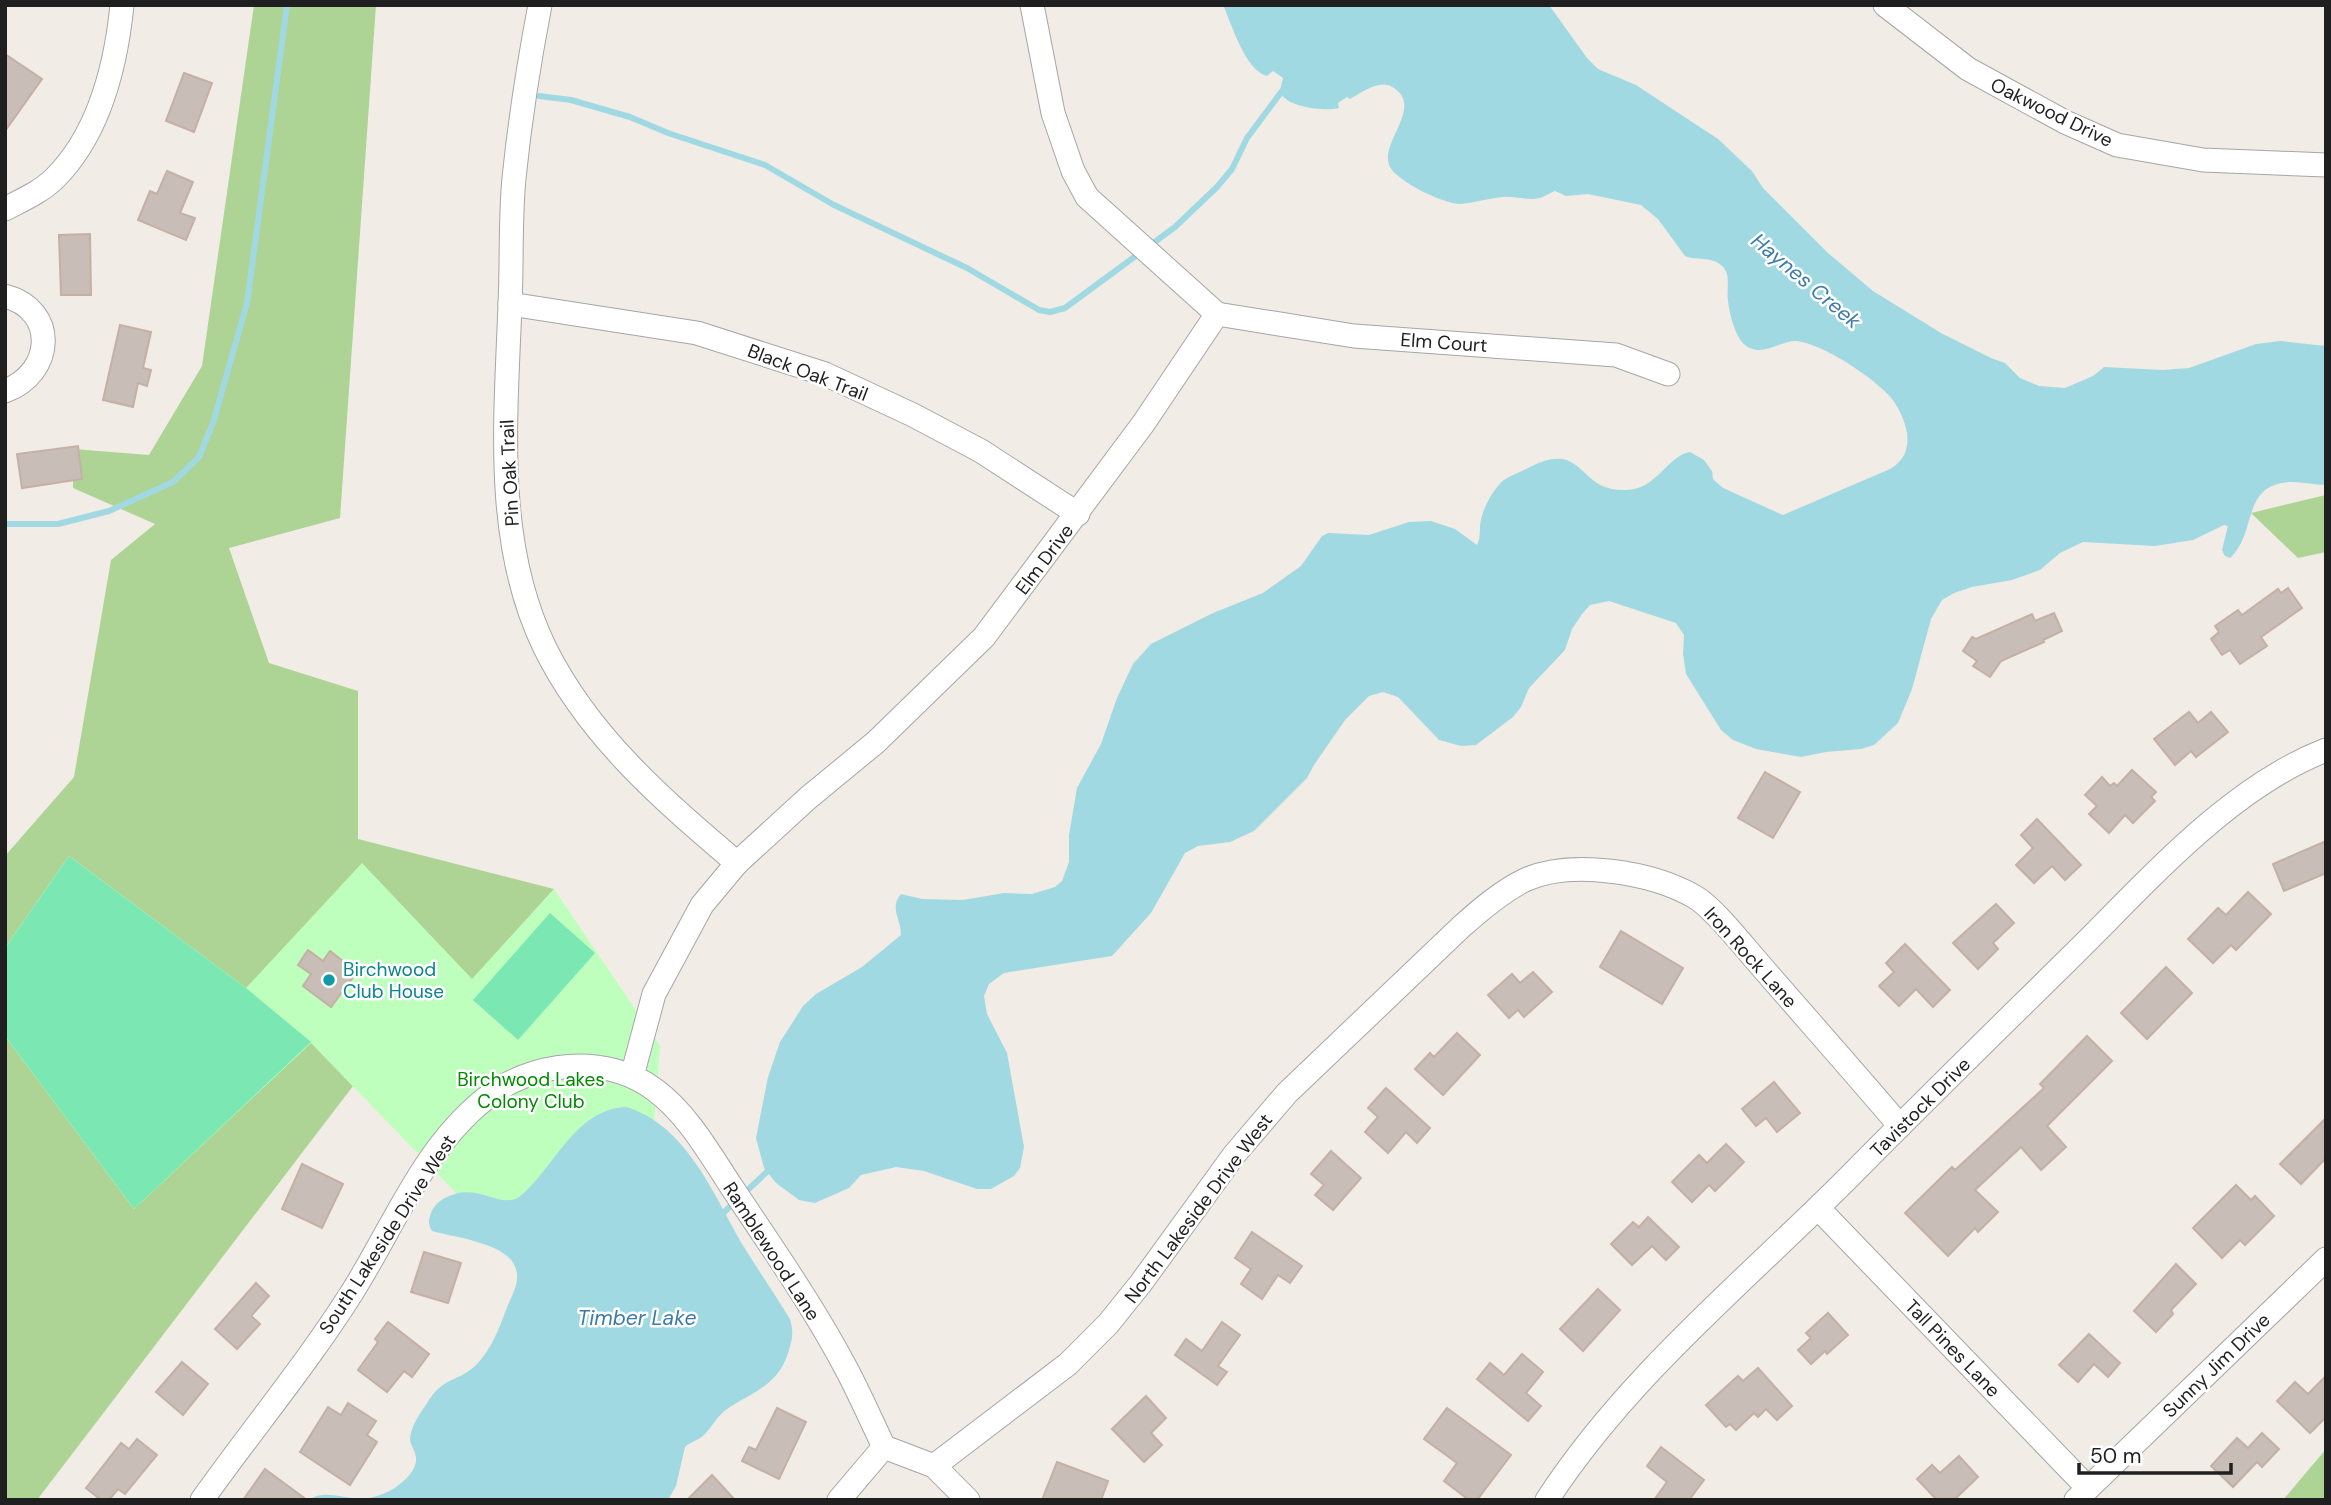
<svg xmlns="http://www.w3.org/2000/svg" width="2331" height="1505" viewBox="0 0 2331 1505" font-family="'DM Sans',sans-serif">
<style>
.forest{fill:#add495}
.park{fill:#beffbe}
.pitch{fill:#7be8b4}
.water{fill:#a1d9e3}
.lines{fill:none;stroke-linecap:round;stroke-linejoin:round}
.stream{stroke:#a1d9e3;stroke-width:6}
.building{fill:#c9bdb7;stroke:#c4b0a5;stroke-width:2}
.street-casing{stroke:#a6a6a6;stroke-width:25}
.street{stroke:#fff;stroke-width:23}
.culture-dot{fill:#0f9aa8;stroke:#fff;stroke-width:2.5}
.labels{text-anchor:middle;stroke-width:5;stroke-linejoin:round;paint-order:stroke}
.street-label{font-size:19px;fill:#1f1f1f;stroke:#fff}
.culture-label{font-size:19px;fill:#0d838f;stroke:#fff;text-anchor:start}
.park-label{font-size:19px;fill:#018a01;stroke:#fff}
.water-label{font-size:21px;font-style:italic;fill:#3c7ba8;stroke:#fff}
</style>
<rect width="100%" height="100%" fill="#f1ece5"/>
<!-- forest -->
<g class="forest">
<polygon points="254,5 376,5 340,518 229,548 269,663 358,691 358,839 554,889 472,980 246,988 69,856 5,948 5,856 74,777 111,560 155,524 73,488 73,449 149,455 202,366"/>
<polygon points="2326,495 2326,552 2298,558 2251,513"/>
<polygon points="5,1036 134,1209 311,1042 353,1086 37,1500 5,1500"/>
<polygon points="2326,1449 2326,1500 2283,1500"/>
</g>
<!-- park -->
<polygon class="park" points="69,856 246,988 362,863 472,979 554,889 660,1046 650,1174 545,1285 311,1043 134,1209 5,1036 5,948"/>
<!-- pitch -->
<g class="pitch">
<polygon points="69,856 246,988 311,1042 134,1209 5,1036 5,948"/>
<polygon points="550,913 595,953 518,1040 473,1000"/>
</g>
<!-- water -->
<g class="water">
<path d="M1223,5H1549L1587,58L1598,69L1636,85L1718,139L1752,171L1763,188L1828,253L1873,291L1941,333L1991,358L2005,363L2020,378L2039,386L2065,388L2093,376L2104,367L2163,370L2189,368L2256,344L2280,341L2326,346V485C2315,485 2303,482 2292,482C2240,483 2258,533 2230,558L2225,556L2222,550L2228,526L2224,525L2193,540L2155,546L2083,542L2060,553L2040,570L2012,580L1972,587L1954,593L1942,600L1931,619L1912,689L1898,723L1874,745L1861,749L1826,752L1801,757L1756,749L1733,740L1721,730L1686,674L1683,654L1684,635L1676,623L1609,601L1590,605L1582,614L1572,629L1565,650L1529,688L1521,707L1513,717L1476,745L1461,746L1439,740L1398,697L1383,692L1369,696L1345,720L1314,765L1307,778L1254,831L1230,842L1198,846L1185,853L1151,913L1112,956L1004,973L989,984L984,996L987,1014L1007,1053L1024,1147L1020,1168L1014,1176L991,1189H977L924,1171L896,1167L861,1175L849,1188L815,1203L799,1200L776,1183L764,1168L756,1138L768,1077L780,1042L803,1006L816,994L862,967L901,935C901,919 889,908 901,894L922,899L963,900L1004,893L1032,894L1055,887L1062,881L1069,862V835L1077,788L1101,744L1117,698L1133,664L1151,644L1213,613L1263,593L1301,566L1322,536L1328,533L1369,535L1409,522L1431,521L1455,529L1477,545C1481,538 1479,528 1481,520C1483,509 1491,494 1498,486C1504,477 1517,474 1526,469C1587,436 1575,493 1627,490C1657,489 1667,456 1690,452L1704,460L1712,471L1713,479L1723,488L1783,515L1890,469C1904,461 1909,449 1907,433C1905,421 1899,408 1892,399C1876,379 1822,343 1796,341C1779,341 1761,358 1745,345C1735,337 1729,312 1728,300C1726,288 1732,274 1721,265C1710,256 1697,261 1685,256L1658,219L1641,205L1588,194L1566,196L1555,191C1549,193 1546,196 1540,198C1528,201 1515,196 1503,197C1489,198 1474,203 1460,204C1444,204 1398,182 1390,167C1378,143 1424,108 1394,88C1380,78 1363,92 1350,99L1347,97L1338,103L1339,108C1327,112 1289,107 1282,95C1279,90 1282,83 1283,78L1273,71L1267,76C1245,70 1232,25 1223,5Z"/>
<path d="M626,1107C687,1125 714,1196 744,1247C759,1271 775,1295 790,1319C793,1330 793,1336 790,1346C782,1382 758,1390 730,1407C718,1414 713,1426 704,1435C698,1441 691,1441 685,1447L676,1486L668,1500H309C324,1489 344,1499 361,1499C371,1499 388,1493 396,1487C407,1479 420,1467 415,1453C413,1447 410,1444 410,1438C412,1423 422,1411 429,1400C444,1377 459,1381 475,1366C490,1352 499,1329 506,1310C510,1299 518,1287 517,1275C516,1243 455,1238 432,1231C429,1226 428,1222 430,1216C432,1208 437,1203 443,1199C477,1180 495,1208 518,1198C554,1170 574,1109 626,1107Z"/>
</g>
<g class="lines">
<!-- stream -->
<g class="stream">
<polyline points="539,96 571,100 630,117 668,133 765,165 834,205 967,268 1039,310 1050,312 1065,308 1175,227 1217,187 1232,169 1247,138 1285,87"/>
<polyline points="5,524 58,524 109,511 173,482 199,457 213,423 247,303 287,5"/>
<polyline points="719,1217 772,1167"/>
</g>
</g>
<!-- building -->
<g class="building">
<polygon points="5,54 42,79 5,131"/>
<polygon points="184,73 212,83 194,132 166,121"/>
<polygon points="167,171 193,182 180,213 195,218 186,240 138,220 150,191 157,194"/>
<polygon points="90,234 91,295 61,295 59,235"/>
<polygon points="120,325 151,332 143,368 151,370 147,386 138,383 133,407 103,400"/>
<polygon points="78,446 82,479 22,488 17,454"/>
<polygon points="2288,588 2302,608 2261,637 2267,646 2240,664 2230,650 2222,655 2211,639 2219,632 2215,626 2238,610 2242,615 2278,589 2281,593"/>
<polygon points="2054,613 2062,631 2043,640 2044,642 2001,661 1990,677 1973,666 1977,661 1963,651 1972,637 1976,639 2032,614 2035,621"/>
<polygon points="2189,712 2198,723 2211,712 2228,732 2196,757 2191,751 2175,765 2154,739"/>
<polygon points="2132,770 2156,792 2151,797 2155,801 2133,823 2125,815 2109,833 2089,814 2097,806 2085,795 2102,777 2110,786 2114,783 2117,786"/>
<polygon points="1765,772 1800,792 1773,838 1738,818"/>
<polygon points="2037,819 2081,865 2065,880 2052,866 2034,883 2016,865 2033,848 2021,835"/>
<polygon points="2326,841 2326,873 2284,891 2273,864"/>
<polygon points="2248,892 2271,914 2236,950 2231,945 2213,963 2188,939 2218,908 2226,915"/>
<polygon points="1996,904 2014,923 1993,943 1998,949 1978,969 1953,943"/>
<polygon points="1621,931 1683,968 1662,1004 1600,967"/>
<polygon points="1905,944 1950,990 1933,1007 1916,989 1899,1006 1879,986 1894,972 1886,963"/>
<polygon points="308,950 323,961 330,951 357,972 331,1007 303,986 311,974 298,965"/>
<polygon points="2166,967 2192,993 2147,1039 2121,1013"/>
<polygon points="1533,972 1552,992 1524,1017 1518,1010 1509,1018 1488,995 1512,974 1520,983"/>
<polygon points="1457,1033 1480,1055 1443,1095 1415,1069 1430,1053 1434,1057"/>
<polygon points="2087,1036 2112,1061 2047,1126 2066,1147 2041,1170 2021,1147 1975,1190 1998,1212 1978,1232 1975,1228 1948,1256 1905,1213 1952,1167 1955,1170 2044,1088 2040,1084"/>
<polygon points="1774,1082 1800,1113 1777,1132 1766,1118 1756,1126 1742,1109"/>
<polygon points="1386,1088 1430,1128 1417,1143 1406,1132 1388,1153 1365,1132 1378,1117 1368,1108"/>
<polygon points="2326,1118 2326,1158 2301,1184 2280,1164"/>
<polygon points="1726,1144 1744,1162 1715,1191 1709,1185 1692,1202 1672,1182 1699,1155 1707,1163"/>
<polygon points="1331,1151 1361,1178 1333,1210 1315,1195 1324,1185 1311,1174"/>
<polygon points="302,1164 343,1184 322,1228 282,1209"/>
<polygon points="2236,1185 2251,1200 2255,1196 2274,1216 2245,1245 2240,1240 2222,1258 2193,1228"/>
<polygon points="1648,1217 1679,1247 1666,1260 1652,1246 1632,1265 1611,1244 1633,1222 1639,1227"/>
<polygon points="1252,1232 1302,1266 1290,1283 1278,1275 1262,1299 1241,1284 1251,1269 1235,1258"/>
<polygon points="424,1252 461,1263 448,1303 411,1292"/>
<polygon points="2176,1264 2196,1284 2171,1310 2173,1314 2156,1332 2134,1311"/>
<polygon points="256,1283 269,1296 251,1316 260,1324 237,1349 215,1329"/>
<polygon points="1598,1289 1620,1310 1583,1351 1560,1329"/>
<polygon points="1828,1313 1848,1335 1827,1354 1825,1351 1811,1364 1798,1350 1811,1338 1806,1333"/>
<polygon points="388,1322 429,1354 412,1377 404,1371 387,1392 358,1370 378,1342 375,1339"/>
<polygon points="1222,1322 1240,1335 1218,1366 1227,1372 1217,1385 1175,1355 1186,1339 1202,1351"/>
<polygon points="2089,1334 2120,1363 2108,1377 2094,1364 2078,1382 2059,1365"/>
<polygon points="1522,1354 1543,1372 1526,1393 1541,1406 1528,1421 1477,1379 1490,1363 1504,1375"/>
<polygon points="182,1362 208,1384 183,1415 156,1392"/>
<polygon points="1758,1368 1792,1406 1777,1420 1766,1409 1758,1417 1754,1413 1736,1430 1730,1424 1726,1427 1706,1405 1738,1376 1743,1381"/>
<polygon points="2326,1376 2326,1417 2310,1433 2277,1401 2295,1382 2308,1394"/>
<polygon points="1146,1396 1166,1418 1151,1433 1162,1445 1144,1462 1112,1429"/>
<polygon points="348,1403 376,1421 367,1435 377,1442 350,1485 300,1452 328,1407 341,1415"/>
<polygon points="777,1408 806,1422 779,1479 742,1461 749,1447 756,1450"/>
<polygon points="1447,1408 1511,1455 1477,1500 1469,1500 1444,1481 1457,1463 1424,1439"/>
<polygon points="2262,1433 2279,1449 2262,1467 2257,1462 2233,1487 2211,1466 2237,1438 2248,1448"/>
<polygon points="137,1439 157,1455 125,1494 118,1489 109,1500 101,1500 86,1488 121,1443 129,1449"/>
<polygon points="1661,1447 1704,1480 1689,1500 1654,1500 1667,1482 1647,1466"/>
<polygon points="1959,1456 1978,1477 1954,1500 1937,1500 1917,1479 1932,1465 1940,1473"/>
<polygon points="1057,1462 1108,1481 1101,1500 1042,1500"/>
<polygon points="265,1469 307,1500 243,1500"/>
<polygon points="712,1475 735,1500 687,1500"/>
</g>
<g class="lines">
<!-- street casing -->
<g class="street-casing">
<g id="street">
<path d="M540,5C529,62 520,120 514,178C510,220 512,262 510,304C506,418 493,542 545,648C589,737 663,800 737,863"/>
<polyline points="1885,5 1968,69 2065,122 2117,145 2203,160 2326,165"/>
<path d="M5,209C22,200 41,192 55,178C99,134 116,65 122,5"/>
<path d="M5,296C58,310 54,373 5,391"/>
<polyline points="510,304 697,333 825,374 913,415 981,451 1078,514"/>
<polyline points="1217,314 1354,336 1616,355 1668,374"/>
<polyline points="632,1076 654,994 702,905 737,863 808,798 876,742 984,637 1143,424 1217,314 1087,197 1073,171 1053,113 1032,5"/>
<polyline points="1818,1208 2088,1488"/>
<polyline points="884,1447 934,1466 968,1500"/>
<path d="M934,1466L1068,1364L1108,1324L1141,1283L1234,1155L1287,1093L1461,927C1480,910 1502,891 1525,880C1571,859 1652,872 1695,897C1713,907 1745,948 1761,966C1807,1019 1854,1072 1900,1126"/>
<path d="M202,1500C251,1431 306,1365 351,1294C393,1228 423,1148 485,1099C531,1061 606,1053 655,1090C688,1114 711,1156 733,1189C773,1249 815,1309 848,1372C861,1397 872,1422 884,1447"/>
<polyline points="839,1500 884,1447"/>
<path d="M1547,1500C1629,1374 1747,1280 1852,1174C1926,1099 2002,1025 2077,951C2149,880 2230,787 2326,750"/>
<polyline points="2076,1500 2326,1259"/>
</g>
</g>
<!-- street -->
<use href="#street" class="street"/>
</g>
<!-- markers -->
<circle class="culture-dot" cx="329" cy="980" r="7"/>
<g class="labels">
<!-- street labels -->
<g class="street-label">
<text transform="translate(2052 112) rotate(26)" y="7">Oakwood Drive</text>
<text transform="translate(1444 342) rotate(4)" y="7">Elm Court</text>
<text transform="translate(808 372) rotate(21)" y="7">Black Oak Trail</text>
<text transform="translate(509 473) rotate(-93)" y="7">Pin Oak Trail</text>
<text transform="translate(1044 559) rotate(-53)" y="7">Elm Drive</text>
<text transform="translate(1751 957) rotate(48)" y="7">Iron Rock Lane</text>
<text transform="translate(1920 1107) rotate(-45)" y="7">Tavistock Drive</text>
<text transform="translate(1198 1208) rotate(-53)" y="7">North Lakeside Drive West</text>
<text transform="translate(387 1234) rotate(-57)" y="7">South Lakeside Drive West</text>
<text transform="translate(772 1251) rotate(57)" y="7">Ramblewood Lane</text>
<text transform="translate(1953 1348) rotate(46)" y="7">Tall Pines Lane</text>
<text transform="translate(2216 1365) rotate(-44)" y="7">Sunny Jim Drive</text>
</g>
<!-- culture labels -->
<g class="culture-label">
<text x="343" y="976">Birchwood<tspan x="343" dy="22">Club House</tspan></text>
</g>
<!-- park labels -->
<g class="park-label">
<text x="531" y="1086">Birchwood Lakes<tspan x="531" dy="22">Colony Club</tspan></text>
</g>
<!-- water labels -->
<g class="water-label">
<text transform="translate(1806 281) rotate(40)" y="7">Haynes Creek</text>
<text x="637" y="1325">Timber Lake</text>
</g>
</g>
<!-- border -->
<rect width="2331" height="1505" fill="none" stroke="#1f1f1f" stroke-width="14"/>
<!-- scale -->
<path d="M2079 1463v10h152v-10" fill="none" stroke="#1f1f1f" stroke-width="3.5"/>
<text x="2090" y="1463" font-size="21" fill="#1f1f1f" stroke="#ffffff" stroke-width="5" paint-order="stroke">50 m</text>
</svg>
